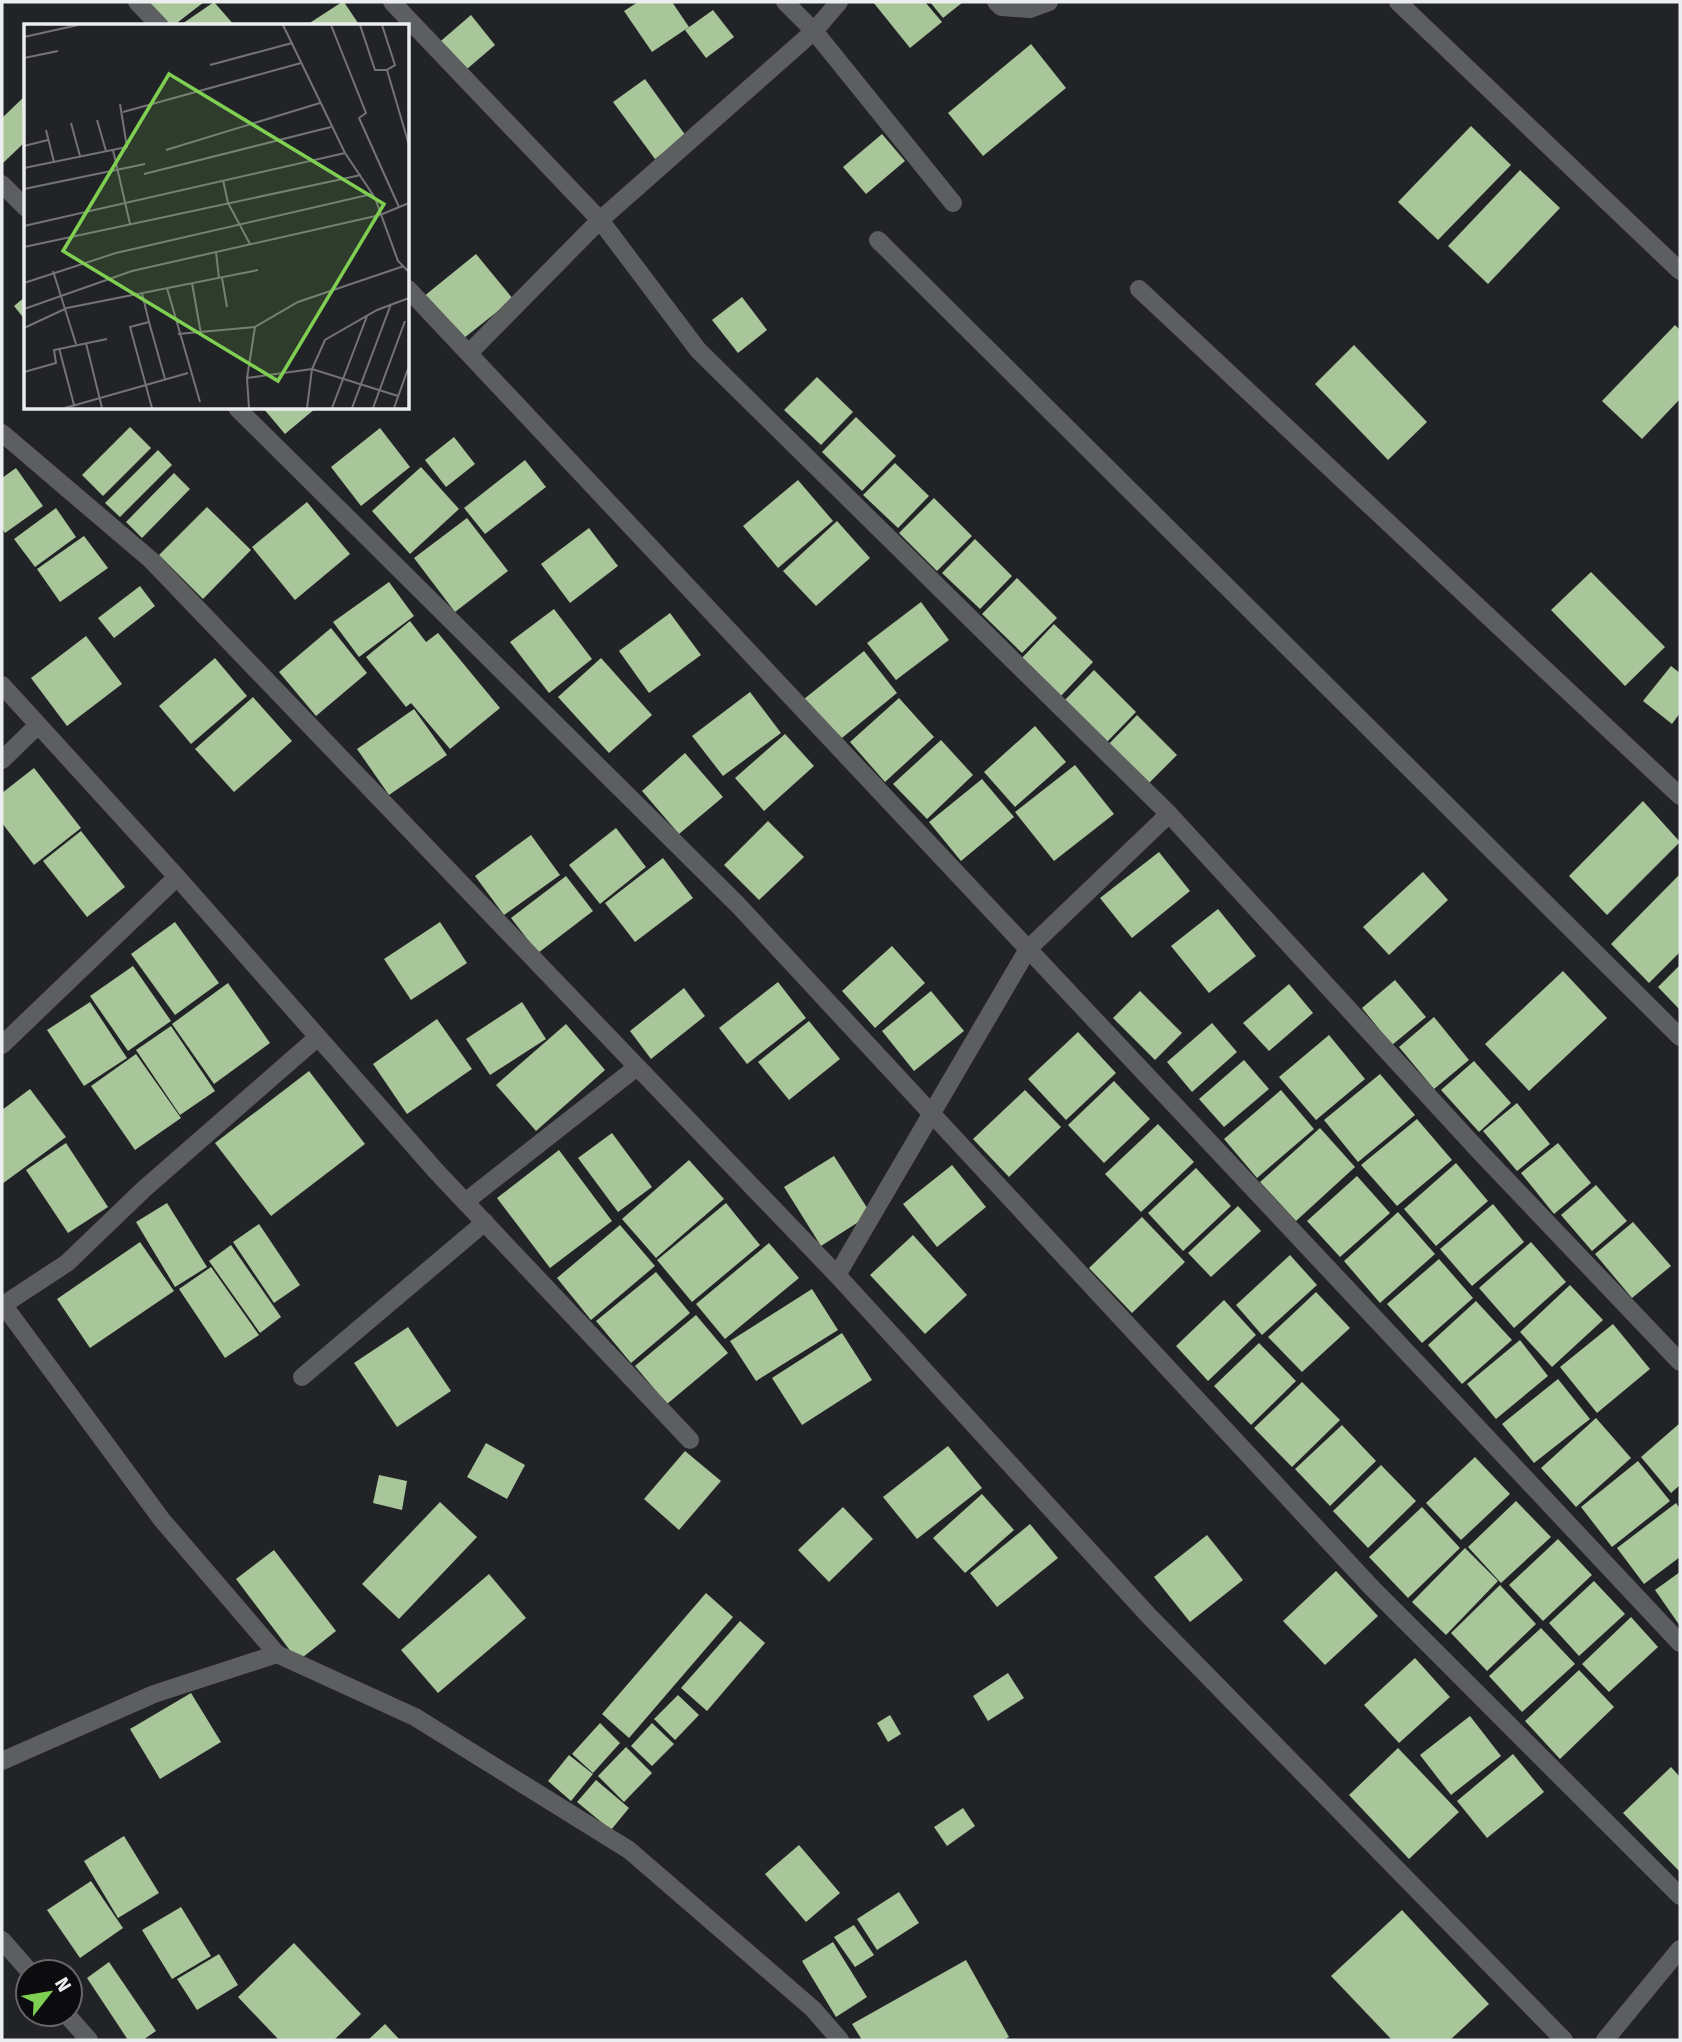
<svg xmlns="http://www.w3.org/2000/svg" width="1682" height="2042" viewBox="0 0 1682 2042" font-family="'Fira Sans',sans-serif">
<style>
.building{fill:#a8c69a}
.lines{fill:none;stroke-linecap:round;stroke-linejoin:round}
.minor{stroke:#5d5e60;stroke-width:18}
.tertiary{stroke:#5d5e60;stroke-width:18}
.inset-road{fill:none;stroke:#737476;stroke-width:2}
.view{fill:#7fd052;fill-opacity:0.15;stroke:#7fd052;stroke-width:3.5}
.inset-edge{fill:none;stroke:#ecedef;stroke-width:3.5}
</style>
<rect width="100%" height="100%" fill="#222326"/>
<!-- building -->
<g class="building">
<polygon points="150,2 204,2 173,26 159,26 144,7"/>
<polygon points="214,2 235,26 179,26"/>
<polygon points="344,2 360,26 305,26 342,2"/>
<polygon points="638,2 672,2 689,27 652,52 624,11"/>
<polygon points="873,2 925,2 942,22 910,48"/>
<polygon points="930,2 963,2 943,18"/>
<polygon points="713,10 734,37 706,58 685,30"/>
<polygon points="471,15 495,45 460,75 435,46"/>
<polygon points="1031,44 1066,88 983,156 948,113"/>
<polygon points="645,79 686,136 655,159 613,102"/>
<polygon points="26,95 26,141 2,164 2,118"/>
<polygon points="1471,126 1511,165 1438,240 1398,202"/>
<polygon points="882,134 905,161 866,194 843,167"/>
<polygon points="1520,170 1560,208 1488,284 1448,246"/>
<polygon points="476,254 513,299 459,342 423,297"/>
<polygon points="26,296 26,321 14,306"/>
<polygon points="742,297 767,330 738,353 712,320"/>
<polygon points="1675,325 1680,330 1680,399 1642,439 1602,401"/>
<polygon points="1354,345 1427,422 1388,460 1315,384"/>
<polygon points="817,377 853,412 821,445 784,410"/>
<polygon points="263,408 316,408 285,434"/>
<polygon points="856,417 896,456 862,491 822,452"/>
<polygon points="130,427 151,448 103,496 82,475"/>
<polygon points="380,428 410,467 361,506 331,467"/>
<polygon points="454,437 475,464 446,487 425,460"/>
<polygon points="158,450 172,465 120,517 105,503"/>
<polygon points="525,460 546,487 485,534 464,508"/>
<polygon points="895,463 929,496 898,528 863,495"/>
<polygon points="421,467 459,509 410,554 372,511"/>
<polygon points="16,468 43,506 5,533 2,528 2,478"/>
<polygon points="174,473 190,489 142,538 126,522"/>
<polygon points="798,480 833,521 778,568 743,526"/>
<polygon points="934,498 972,536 937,571 899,533"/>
<polygon points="307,502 350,554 295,600 252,547"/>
<polygon points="207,507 251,550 203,599 159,555"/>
<polygon points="56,508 76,537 35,567 14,539"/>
<polygon points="467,518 508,571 455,612 414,558"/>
<polygon points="837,521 870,558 816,606 783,571"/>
<polygon points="589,528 618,566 570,603 541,564"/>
<polygon points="84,536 108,568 60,602 37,569"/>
<polygon points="975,539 1012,576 980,609 942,573"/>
<polygon points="1591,572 1665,647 1625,686 1551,610"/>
<polygon points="1017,578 1057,618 1022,653 982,614"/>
<polygon points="389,582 414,616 359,657 333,622"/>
<polygon points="140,586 155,606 114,638 98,618"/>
<polygon points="921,602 949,640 896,680 867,643"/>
<polygon points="554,609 592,659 549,693 510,642"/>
<polygon points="670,613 701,655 649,693 619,651"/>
<polygon points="410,621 426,642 438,633 500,708 450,749 411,703 406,707 366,657"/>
<polygon points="1054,624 1093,662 1060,697 1021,659"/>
<polygon points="331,628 367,673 316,716 279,672"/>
<polygon points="86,636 122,684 67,726 31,678"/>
<polygon points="864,651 897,693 837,742 804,699"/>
<polygon points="215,658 247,696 191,744 159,706"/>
<polygon points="601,658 652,715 609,753 558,697"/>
<polygon points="1671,666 1680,673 1680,713 1672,724 1643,701"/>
<polygon points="1094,670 1136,712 1104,745 1062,703"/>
<polygon points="750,692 781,733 723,776 692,736"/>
<polygon points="253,697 292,741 234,792 195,749"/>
<polygon points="899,698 934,737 885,782 850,742"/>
<polygon points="414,709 447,755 389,795 357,749"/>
<polygon points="1137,715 1177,755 1144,788 1104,749"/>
<polygon points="1035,726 1066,762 1015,807 984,772"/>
<polygon points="785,734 814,766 764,811 735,778"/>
<polygon points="941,740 973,775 927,819 893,784"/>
<polygon points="685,753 723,797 679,834 642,791"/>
<polygon points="1075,765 1114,814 1054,861 1015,812"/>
<polygon points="34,768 81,828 34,865 2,823 2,793"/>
<polygon points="982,779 1014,817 961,861 929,822"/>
<polygon points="1643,801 1680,842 1607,915 1569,876"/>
<polygon points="768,821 804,857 759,900 724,865"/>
<polygon points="616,828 646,867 600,904 569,865"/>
<polygon points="81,831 125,887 87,917 43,861"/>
<polygon points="531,835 560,875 504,915 475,876"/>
<polygon points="1159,852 1190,891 1132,938 1100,898"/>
<polygon points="663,858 693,898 635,942 605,903"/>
<polygon points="1423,872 1448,900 1389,955 1363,927"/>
<polygon points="1680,874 1680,952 1649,983 1611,944"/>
<polygon points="566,876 593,911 538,953 511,918"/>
<polygon points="1218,909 1256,956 1209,993 1171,946"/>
<polygon points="175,922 219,983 175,1015 131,954"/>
<polygon points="440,922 467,963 411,1000 384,959"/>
<polygon points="892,946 925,983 875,1028 842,991"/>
<polygon points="1680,965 1680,1010 1658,987"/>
<polygon points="133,966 171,1021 128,1051 90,996"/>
<polygon points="1563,971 1607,1018 1529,1091 1485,1044"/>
<polygon points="1395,980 1426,1017 1392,1045 1362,1008"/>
<polygon points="778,982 806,1018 747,1064 719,1028"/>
<polygon points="228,983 270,1043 214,1084 172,1024"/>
<polygon points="1289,984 1313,1013 1269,1051 1243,1023"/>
<polygon points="684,988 705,1016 651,1059 630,1031"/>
<polygon points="931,991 964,1031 914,1071 882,1031"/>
<polygon points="1140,991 1182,1033 1155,1060 1113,1018"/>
<polygon points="90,1002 127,1058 84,1086 47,1030"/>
<polygon points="522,1002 546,1039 490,1075 466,1039"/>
<polygon points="1434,1017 1469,1060 1434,1089 1399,1047"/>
<polygon points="437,1019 472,1069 407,1114 373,1064"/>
<polygon points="809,1021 840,1059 789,1100 758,1062"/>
<polygon points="1212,1023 1237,1052 1192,1092 1167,1062"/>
<polygon points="566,1024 605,1070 536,1131 496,1085"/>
<polygon points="171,1026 215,1091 180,1115 136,1050"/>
<polygon points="1078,1032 1116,1073 1066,1120 1028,1079"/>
<polygon points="1329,1035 1365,1079 1316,1120 1279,1077"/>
<polygon points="136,1054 181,1118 135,1150 91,1086"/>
<polygon points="1244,1060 1269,1089 1224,1127 1199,1099"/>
<polygon points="1474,1061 1511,1103 1479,1132 1441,1090"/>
<polygon points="309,1071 365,1144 271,1216 215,1143"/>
<polygon points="1380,1074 1415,1115 1358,1162 1324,1120"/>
<polygon points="1114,1081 1150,1119 1104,1163 1068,1125"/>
<polygon points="30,1089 66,1137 2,1184 2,1110"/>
<polygon points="1025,1090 1061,1127 1009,1177 973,1139"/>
<polygon points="1281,1090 1314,1129 1257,1178 1224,1139"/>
<polygon points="1517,1103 1550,1144 1517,1171 1483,1131"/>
<polygon points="1417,1119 1452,1160 1397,1206 1361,1165"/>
<polygon points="1158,1124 1194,1162 1141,1212 1105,1174"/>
<polygon points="1320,1128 1355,1167 1296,1221 1260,1182"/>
<polygon points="612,1133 652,1187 618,1212 578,1158"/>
<polygon points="66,1143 108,1207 68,1233 26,1170"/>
<polygon points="1558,1143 1591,1183 1554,1214 1521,1173"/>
<polygon points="559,1150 612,1221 550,1268 497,1198"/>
<polygon points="834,1156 871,1214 821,1246 784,1187"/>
<polygon points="689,1160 724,1199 656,1258 622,1219"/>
<polygon points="1456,1163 1488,1201 1436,1246 1404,1209"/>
<polygon points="952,1165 986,1207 937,1247 903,1204"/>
<polygon points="1196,1168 1231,1206 1183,1251 1148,1213"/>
<polygon points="1357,1176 1390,1213 1340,1257 1307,1221"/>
<polygon points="1596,1185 1627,1221 1592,1251 1561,1215"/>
<polygon points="167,1203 207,1267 175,1287 136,1222"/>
<polygon points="726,1203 760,1245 692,1302 657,1260"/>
<polygon points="1493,1204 1524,1242 1472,1286 1440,1249"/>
<polygon points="1238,1206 1261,1231 1211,1277 1188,1253"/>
<polygon points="1398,1212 1435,1254 1380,1303 1344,1261"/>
<polygon points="1142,1217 1185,1262 1132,1313 1089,1268"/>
<polygon points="1633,1222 1671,1266 1632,1298 1595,1254"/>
<polygon points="259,1224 300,1285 274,1303 233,1242"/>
<polygon points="620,1225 655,1266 591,1320 557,1278"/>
<polygon points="913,1235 967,1295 925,1334 870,1275"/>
<polygon points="140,1242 174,1291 90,1348 57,1299"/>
<polygon points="1531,1242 1566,1282 1514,1328 1479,1288"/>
<polygon points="769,1243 799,1278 725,1339 696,1304"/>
<polygon points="231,1245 281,1317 260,1333 209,1261"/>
<polygon points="1290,1255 1317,1285 1262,1335 1236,1305"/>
<polygon points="1439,1259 1473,1298 1422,1343 1387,1304"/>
<polygon points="211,1267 259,1335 225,1358 179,1289"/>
<polygon points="656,1272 690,1313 631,1363 596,1321"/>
<polygon points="1570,1285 1603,1320 1552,1367 1520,1332"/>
<polygon points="812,1289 838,1330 756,1381 730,1341"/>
<polygon points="1316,1292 1350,1328 1302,1372 1268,1337"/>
<polygon points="1224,1300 1256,1335 1208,1381 1176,1346"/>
<polygon points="1476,1301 1512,1340 1462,1384 1428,1345"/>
<polygon points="696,1315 728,1353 667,1404 635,1366"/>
<polygon points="1613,1324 1650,1369 1597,1413 1560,1367"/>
<polygon points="408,1327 451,1391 397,1427 354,1363"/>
<polygon points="842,1333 872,1380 802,1425 772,1378"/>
<polygon points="1520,1340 1548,1376 1496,1419 1467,1384"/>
<polygon points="1259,1343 1296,1381 1251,1425 1214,1386"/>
<polygon points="1558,1379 1590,1419 1534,1463 1502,1424"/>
<polygon points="1302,1382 1340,1420 1292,1467 1254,1428"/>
<polygon points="1596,1418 1631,1458 1576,1507 1541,1468"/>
<polygon points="1680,1423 1680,1485 1671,1493 1641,1457"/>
<polygon points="1342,1425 1376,1461 1330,1506 1295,1469"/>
<polygon points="486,1443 525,1465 507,1499 467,1477"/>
<polygon points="948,1446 982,1488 917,1539 883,1497"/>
<polygon points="685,1451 721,1481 679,1530 644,1499"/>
<polygon points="1475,1457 1510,1494 1461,1540 1426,1503"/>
<polygon points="1638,1461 1670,1501 1612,1547 1581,1507"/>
<polygon points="1381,1465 1416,1501 1368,1548 1333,1511"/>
<polygon points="379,1475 407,1481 402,1510 373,1503"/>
<polygon points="982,1494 1014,1530 965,1573 933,1538"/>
<polygon points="1516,1501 1551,1537 1501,1583 1468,1547"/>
<polygon points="440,1502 477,1537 399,1619 362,1584"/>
<polygon points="1676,1503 1680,1509 1680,1557 1644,1584 1617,1548"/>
<polygon points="843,1507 873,1539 829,1582 798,1550"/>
<polygon points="1422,1507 1460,1548 1408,1598 1369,1557"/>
<polygon points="1030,1524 1058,1558 997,1607 970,1573"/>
<polygon points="1207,1535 1243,1580 1190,1622 1154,1577"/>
<polygon points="1558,1539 1592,1575 1543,1621 1509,1585"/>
<polygon points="1465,1548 1498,1581 1446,1635 1412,1602"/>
<polygon points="274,1550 336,1631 298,1661 236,1579"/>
<polygon points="1336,1571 1378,1616 1325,1665 1283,1621"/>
<polygon points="1680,1572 1680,1626 1655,1590"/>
<polygon points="489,1574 526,1618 438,1693 401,1650"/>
<polygon points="1594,1581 1625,1614 1579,1656 1549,1623"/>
<polygon points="1500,1585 1536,1624 1487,1671 1451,1633"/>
<polygon points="706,1593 733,1617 629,1738 602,1714"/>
<polygon points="1631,1617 1658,1647 1609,1692 1582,1664"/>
<polygon points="740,1621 765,1643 707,1711 681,1688"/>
<polygon points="1541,1628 1575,1664 1522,1712 1489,1676"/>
<polygon points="1415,1658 1450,1697 1399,1743 1364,1705"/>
<polygon points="1579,1670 1614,1707 1560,1759 1525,1721"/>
<polygon points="1008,1673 1024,1698 988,1721 973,1696"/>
<polygon points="191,1693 221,1742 160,1779 130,1729"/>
<polygon points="678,1695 699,1715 675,1740 654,1719"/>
<polygon points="890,1715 901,1734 888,1742 877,1723"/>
<polygon points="1470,1716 1501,1756 1451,1795 1420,1755"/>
<polygon points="600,1723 620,1743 593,1773 572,1754"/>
<polygon points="652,1723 674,1744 652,1766 631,1746"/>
<polygon points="626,1747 652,1773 624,1802 598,1776"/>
<polygon points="1398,1748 1459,1812 1409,1859 1349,1795"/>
<polygon points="1513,1754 1544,1792 1487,1838 1457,1801"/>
<polygon points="569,1755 593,1774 571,1801 548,1781"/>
<polygon points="1671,1767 1680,1777 1679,1871 1623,1813"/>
<polygon points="596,1780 629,1808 611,1830 577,1802"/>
<polygon points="963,1808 975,1826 947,1846 934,1827"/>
<polygon points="124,1836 159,1893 118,1918 84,1861"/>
<polygon points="799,1845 840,1893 806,1922 765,1874"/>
<polygon points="91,1881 123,1928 80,1958 47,1910"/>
<polygon points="899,1892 919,1923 877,1950 857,1919"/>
<polygon points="181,1907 211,1956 172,1979 142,1930"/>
<polygon points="1402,1910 1489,2004 1450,2040 1392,2040 1331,1976"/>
<polygon points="854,1925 874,1955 855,1967 834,1937"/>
<polygon points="833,1942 867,1997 836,2017 802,1961"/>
<polygon points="294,1943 361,2014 334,2040 279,2040 238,1997"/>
<polygon points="219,1954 238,1985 197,2010 177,1979"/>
<polygon points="966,1960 1009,2037 1003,2040 862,2040 852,2024"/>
<polygon points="109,1962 156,2031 143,2040 128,2040 87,1978"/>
<polygon points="385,2024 400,2040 368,2040"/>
</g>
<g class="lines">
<!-- minor -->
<g class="minor">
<polyline points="137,2 160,26"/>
<polyline points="392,2 600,220 698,350 1169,814 1480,1152 1680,1362"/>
<polyline points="785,2 814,31 953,203"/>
<polyline points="996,2 1001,7 1030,9 1049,2"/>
<polyline points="1398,2 1680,271"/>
<polyline points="2,184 26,208"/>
<polyline points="878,240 1680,1037"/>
<polyline points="408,289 1680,1643"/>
<polyline points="1139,289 1680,796"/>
<polyline points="469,353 600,220 814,31 839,2"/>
<polyline points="237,408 738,905 1372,1588 1680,1896"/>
<polyline points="2,433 151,560 837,1275 1149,1616 1564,2040"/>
<polyline points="2,685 177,877 436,1171 690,1440"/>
<polyline points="2,760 38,725"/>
<polyline points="2,1045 177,877"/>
<polyline points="465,1202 637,1067"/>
<polyline points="837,1275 1028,949 1169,814"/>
<polyline points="2,1303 162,1520 277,1654"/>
<polyline points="3,1305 67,1263 144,1189 318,1037"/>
<polyline points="302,1377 485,1222"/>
<polyline points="2,1761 154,1694 277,1654 415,1717 629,1850 813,2009 840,2040"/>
<polyline points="2,1940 30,1972"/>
<polyline points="66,2014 89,2040"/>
</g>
<!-- tertiary -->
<polyline class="tertiary" points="1605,2040 1680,1949"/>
</g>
<!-- overview -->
<g transform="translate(24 24)">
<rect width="385" height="385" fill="#222326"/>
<path class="inset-road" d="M259,1L321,129L351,174L374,237L385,248M307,1L342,89L335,94L375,183M336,1L351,46H363M358,1L371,41L363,46L385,121M0,13L54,1M0,34L34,27M186,41L268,19M99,88L277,39M73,96L82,127M47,99L56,132M22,106L30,138M0,122L24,116M89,126L106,200M142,126L296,79M0,144L103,123L96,80M120,150L307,103M199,156L204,179L226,220M0,165L121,140M0,202L321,129M0,223L337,151M192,228L195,254M29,247L52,320M198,254L203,283M0,259L92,229L348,170M168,259L177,310M143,264L176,378M118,269L125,298L106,303L128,384M0,285L108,247L356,191L385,179M125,298L141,355M0,304L43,284L234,246M154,310L231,303M62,319L78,384M35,324L50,381M0,348L32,339L30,326L83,315M223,354L288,345L374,372M41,384L164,349M225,384L223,354L231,303L274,278L380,242M283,384L288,345L301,316L353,286L385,274M308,384L343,292M328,384L367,280M349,384L381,297M370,384L385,342"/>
<path class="view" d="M145,50L360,180L254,357L39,227Z"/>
<rect width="385" height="385" class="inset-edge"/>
</g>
<!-- border -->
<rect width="1682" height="2042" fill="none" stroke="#ecedef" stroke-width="7"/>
<!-- north arrow -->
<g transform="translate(49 1993) rotate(59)"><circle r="33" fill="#0c0c0e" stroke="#666668" stroke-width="2"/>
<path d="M0-5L12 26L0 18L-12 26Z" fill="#7fd052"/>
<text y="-10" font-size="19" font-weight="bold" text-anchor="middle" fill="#ecedef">N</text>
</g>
</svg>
